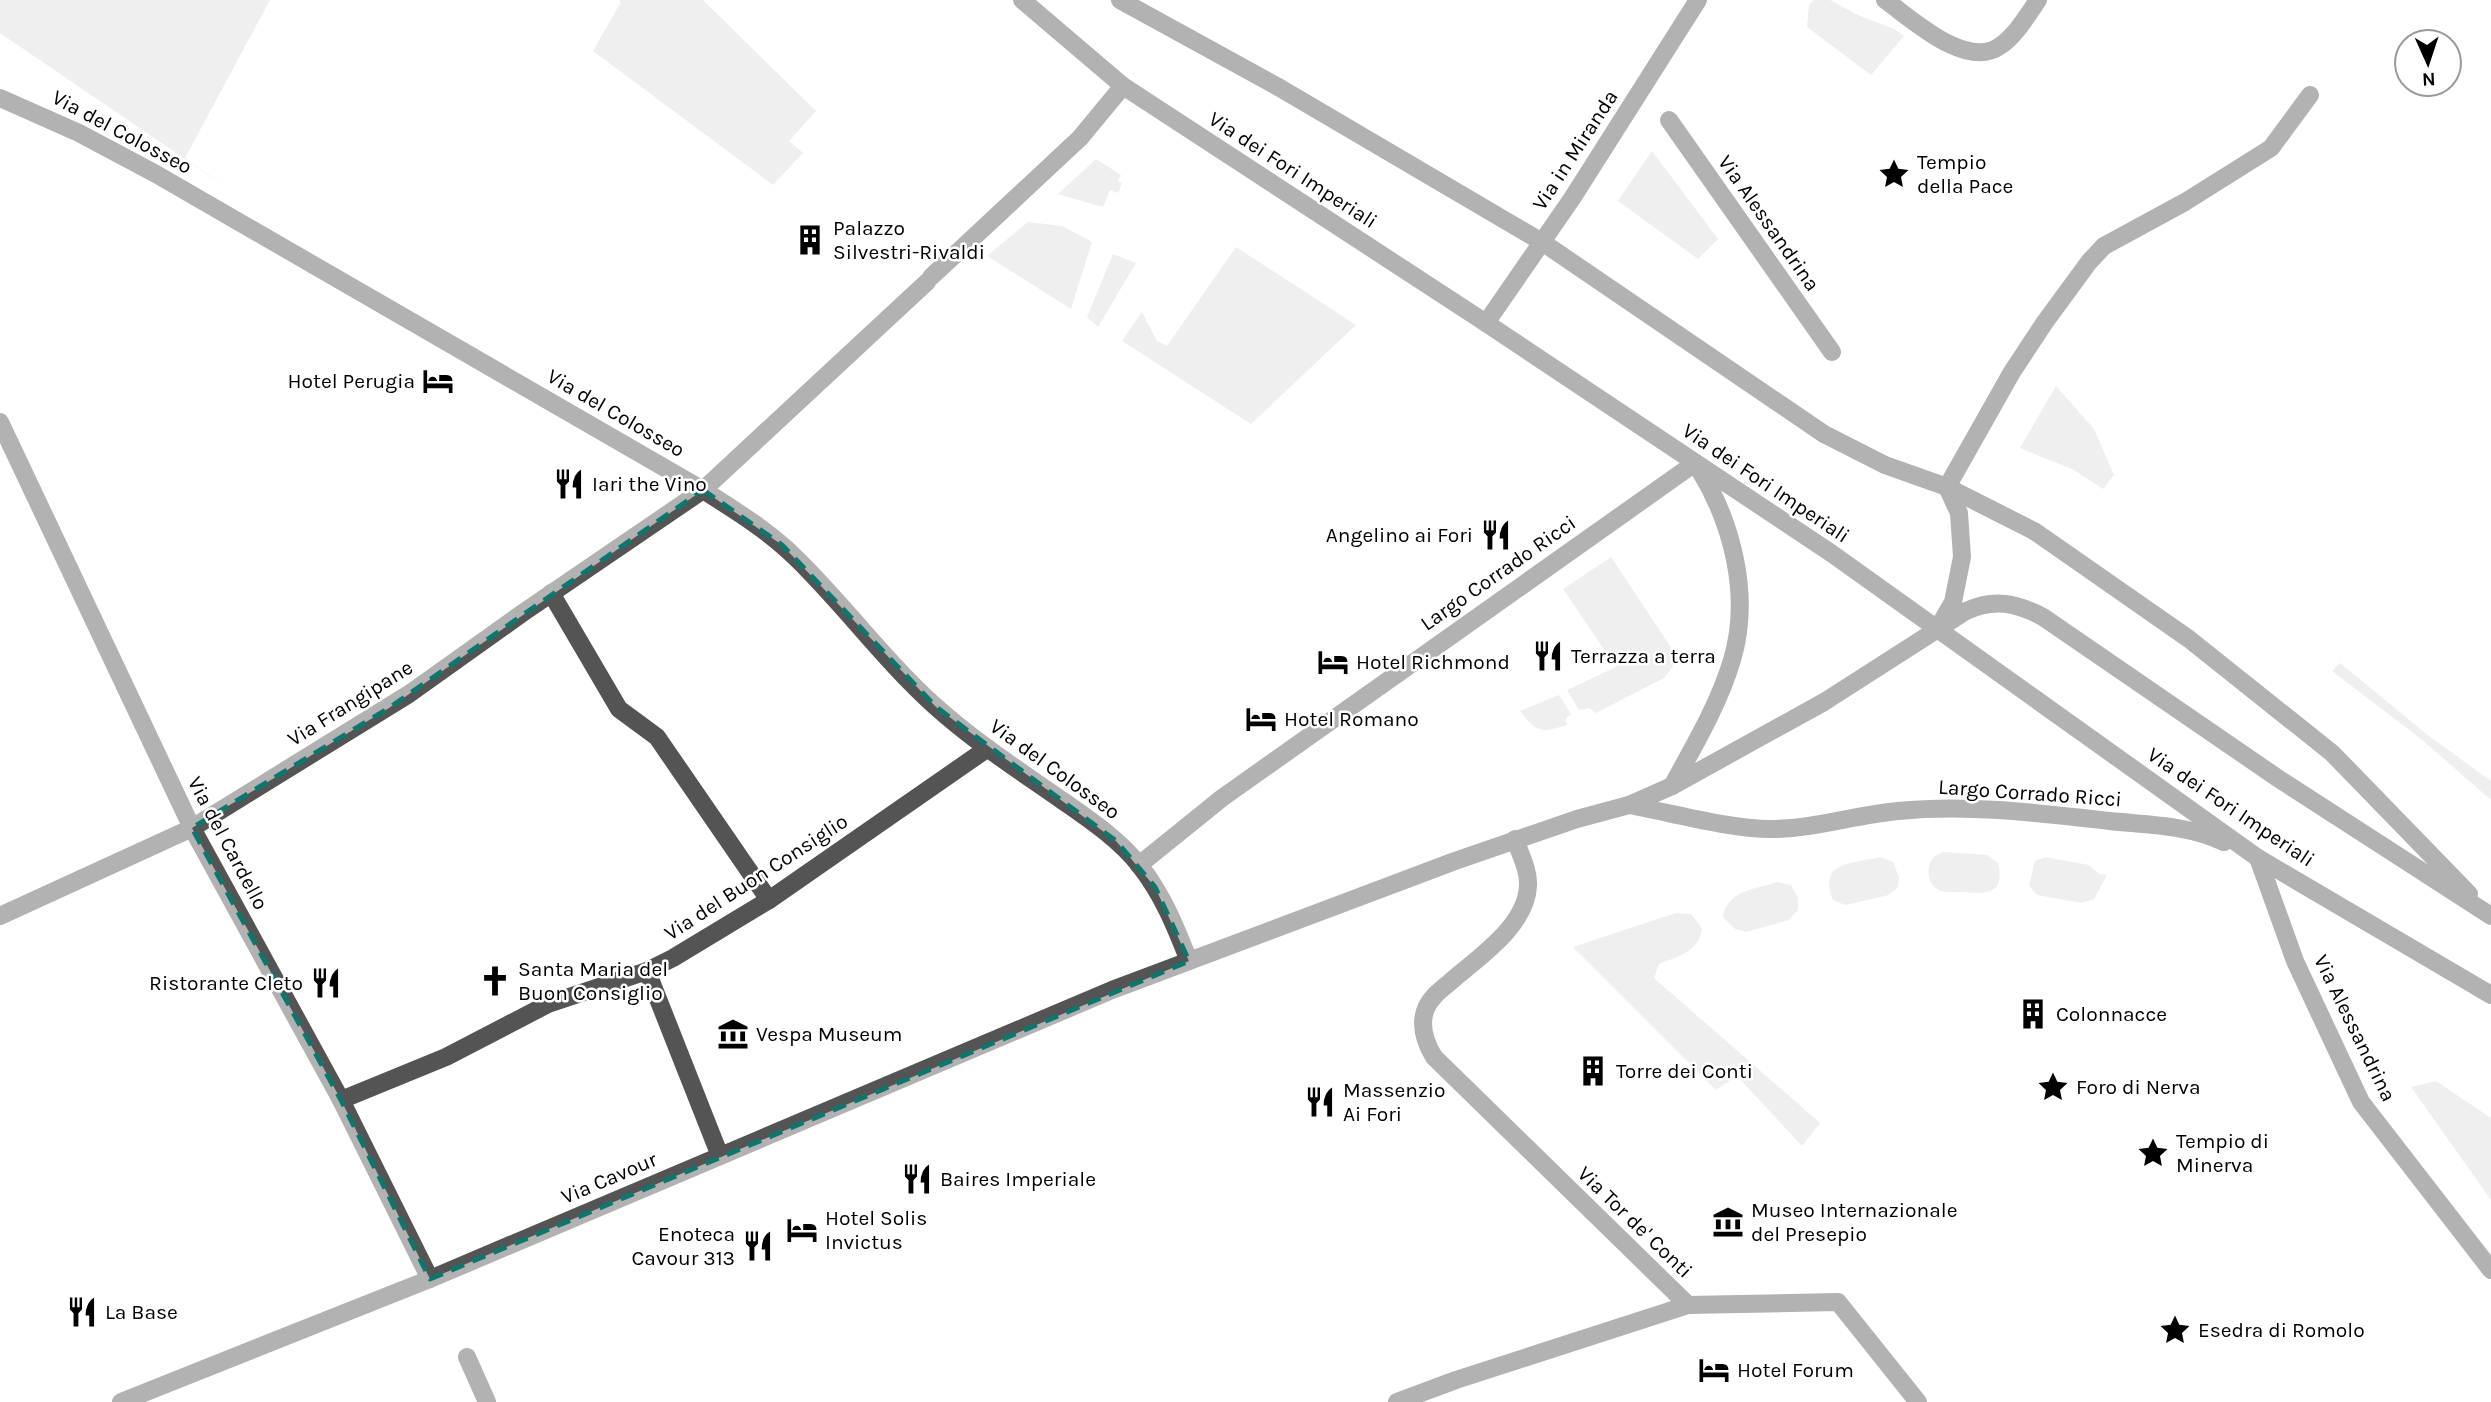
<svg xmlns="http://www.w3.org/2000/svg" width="2491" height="1402" viewBox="0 0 2491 1402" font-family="Karla,sans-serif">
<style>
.green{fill:#dbdbdb}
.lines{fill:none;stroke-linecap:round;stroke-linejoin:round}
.minor{stroke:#545454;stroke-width:18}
.marked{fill:none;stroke:#0f766e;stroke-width:5;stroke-dasharray:14 9;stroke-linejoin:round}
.labels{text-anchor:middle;stroke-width:5;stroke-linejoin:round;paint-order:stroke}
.street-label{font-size:21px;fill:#000;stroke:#fff}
.poi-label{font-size:21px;fill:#000;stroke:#fff;text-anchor:start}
</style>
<rect width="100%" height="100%" fill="#fff"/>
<!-- green -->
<g class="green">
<polygon points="0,0 270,0 185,158 232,191 0,33"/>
<polygon points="619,0 703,0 816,111 789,141 803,153 773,185 593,51 621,2"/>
<polygon points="1814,0 1830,0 1860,16 1894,29 1904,36 1871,75 1807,27 1809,5"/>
<polygon points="1652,151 1718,239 1698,259 1618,201"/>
<polygon points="1096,159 1121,175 1118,181 1122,183 1118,193 1110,190 1103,207 1058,194"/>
<polygon points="1028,222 1062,226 1092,242 1071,309 987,256"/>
<polygon points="1236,247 1356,325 1251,424 1122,341 1142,312 1157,341 1167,346"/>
<polygon points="1113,254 1136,263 1098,327 1087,317"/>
<polygon points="2056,386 2094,429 2114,475 2103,489 2074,470 2020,448"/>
<polygon points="1611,557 1670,646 1674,665 1664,678 1596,713 1589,708 1579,710 1567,690 1616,667 1563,589"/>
<polygon points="2340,663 2429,736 2491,781 2491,800 2421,739 2332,671"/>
<path d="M1559,695L1571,714L1566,718L1567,725C1541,733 1537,733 1520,711Z"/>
<path d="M1943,852L1987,855L1998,863C2005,894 1989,894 1963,892C1957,892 1947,893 1941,891C1928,886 1925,869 1933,858C1936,855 1940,854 1943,852Z"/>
<path d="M1880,857L1893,862L1899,877L1898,887L1889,895L1845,905L1833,900C1818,861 1852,864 1880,857Z"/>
<polygon points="2045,857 2089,865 2099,874 2107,875 2094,899 2082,903 2037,895 2029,886 2035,861"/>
<path d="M1777,882L1791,885L1798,898V910L1789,920L1746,932L1735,929L1723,917C1728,890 1753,890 1777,882Z"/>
<path d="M1676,913L1691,914L1702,928C1699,952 1679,956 1659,964L1654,978L1820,1123L1802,1146L1737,1076L1716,1090L1573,947Z"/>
<polygon points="2436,1081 2491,1118 2491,1200 2411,1087"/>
</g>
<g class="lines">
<!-- minor -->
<g class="minor">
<polyline points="1022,0 1123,86 1486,323 1831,553 2258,858 2491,995"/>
<polyline points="1120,0 1280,88 1542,242 1824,434 1885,465 1947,487 2034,531 2189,639 2332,753 2469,894"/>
<path d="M1885,0C1912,19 1966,70 2000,46C2016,35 2027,16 2038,0"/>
<path d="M0,98L79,133L156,174L703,490C736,511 769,531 797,559C845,606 885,661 935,706C975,742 1020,771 1063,801C1090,820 1120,840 1140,866C1163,895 1176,928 1189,961"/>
<polyline points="1669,120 1832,352"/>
<polyline points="931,277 1080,138 1123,86"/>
<polyline points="1486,323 1573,197 1698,0"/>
<polyline points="0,422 192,828 341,1100 430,1279"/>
<polyline points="1947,487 2012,372 2045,322 2089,262 2104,246 2185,202 2271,148 2310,95"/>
<polyline points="551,593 619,709 657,737 769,900"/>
<polyline points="1939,626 1953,602 1962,557 1959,513 1947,487"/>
<path d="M1672,786C1694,746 1719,704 1732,660C1751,597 1733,524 1699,469"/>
<path d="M1629,805C1672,813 1729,829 1771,829C1813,829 1855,815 1898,811C1968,804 2040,813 2110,821C2149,825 2188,825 2224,842"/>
<path d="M1515,839C1520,854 1529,870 1528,886C1526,927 1477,958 1449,983C1439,991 1429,999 1425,1011C1420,1027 1426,1044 1434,1057L1688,1305L1838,1302L1918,1402"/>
<polyline points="2258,858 2295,961 2361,1102 2491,1270"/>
<polyline points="1139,865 1222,798 1695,463"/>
<polyline points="0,916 192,828 409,694 524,612 703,490 927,282"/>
<polyline points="647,971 720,1156"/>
<polyline points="341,1100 446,1057 548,1004 647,971 673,958 769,900 988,748"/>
<polyline points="467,1357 487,1402"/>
<path d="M121,1402L430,1279L1112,990L1455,861L1577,819L1629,805L1672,786L1824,702L1966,611C1994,598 2017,603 2043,617L2279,779L2491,916"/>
<polyline points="1397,1402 1456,1380 1688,1305"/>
</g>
</g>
<!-- marked area -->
<path d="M0 0H2491V1402H0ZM703,490L782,545L936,707L1116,841L1155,887L1189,961L430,1279L341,1100L192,828L389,708Z" fill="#fff" fill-opacity=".55" fill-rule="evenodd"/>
<path class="marked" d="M703,490L782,545L936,707L1116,841L1155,887L1189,961L430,1279L341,1100L192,828L389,708Z"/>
<!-- icons -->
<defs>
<g id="sight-bare" transform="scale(2.415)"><path d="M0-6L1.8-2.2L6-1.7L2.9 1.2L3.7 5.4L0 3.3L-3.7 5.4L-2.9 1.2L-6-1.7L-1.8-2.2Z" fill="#000" stroke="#fff" stroke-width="2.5" paint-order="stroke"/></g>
<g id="building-bare" transform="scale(2.415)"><path d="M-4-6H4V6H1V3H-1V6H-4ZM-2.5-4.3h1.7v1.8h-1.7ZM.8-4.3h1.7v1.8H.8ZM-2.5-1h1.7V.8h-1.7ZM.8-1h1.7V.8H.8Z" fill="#000" stroke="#fff" stroke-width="2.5" paint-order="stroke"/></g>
<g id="hotel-bare" transform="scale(2.415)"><path d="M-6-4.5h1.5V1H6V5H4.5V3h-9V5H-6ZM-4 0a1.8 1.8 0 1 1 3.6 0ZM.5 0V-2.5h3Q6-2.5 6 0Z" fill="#000" stroke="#fff" stroke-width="2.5" paint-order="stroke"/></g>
<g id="restaurant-bare" transform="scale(2.415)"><path d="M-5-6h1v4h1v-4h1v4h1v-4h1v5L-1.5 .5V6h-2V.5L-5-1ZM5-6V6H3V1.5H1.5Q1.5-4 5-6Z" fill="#000" stroke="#fff" stroke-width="2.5" paint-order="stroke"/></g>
<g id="church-bare" transform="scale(2.415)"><path d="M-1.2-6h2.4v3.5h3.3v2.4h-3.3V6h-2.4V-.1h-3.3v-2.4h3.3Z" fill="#000" stroke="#fff" stroke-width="2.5" paint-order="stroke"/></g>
<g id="museum-bare" transform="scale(2.415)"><path d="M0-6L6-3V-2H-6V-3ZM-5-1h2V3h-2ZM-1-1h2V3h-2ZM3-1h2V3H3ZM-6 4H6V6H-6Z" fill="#000" stroke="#fff" stroke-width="2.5" paint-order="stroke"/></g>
</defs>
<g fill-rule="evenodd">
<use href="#sight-bare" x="1894" y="174"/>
<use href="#building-bare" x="810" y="240"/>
<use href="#hotel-bare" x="438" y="381"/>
<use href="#restaurant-bare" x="569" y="484"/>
<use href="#restaurant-bare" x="1496" y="535"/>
<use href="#restaurant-bare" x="1548" y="656"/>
<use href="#hotel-bare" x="1333" y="662"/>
<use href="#hotel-bare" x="1261" y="719"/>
<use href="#church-bare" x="495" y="981"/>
<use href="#restaurant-bare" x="326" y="983"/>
<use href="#building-bare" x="2033" y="1014"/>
<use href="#museum-bare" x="733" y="1034"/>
<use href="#building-bare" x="1593" y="1071"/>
<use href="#sight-bare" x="2053" y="1087"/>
<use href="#restaurant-bare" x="1320" y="1102"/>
<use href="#sight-bare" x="2153" y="1153"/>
<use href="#restaurant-bare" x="917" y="1179"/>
<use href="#museum-bare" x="1728" y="1222"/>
<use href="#hotel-bare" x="802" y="1230"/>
<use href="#restaurant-bare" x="758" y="1246"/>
<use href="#restaurant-bare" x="82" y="1312"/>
<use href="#sight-bare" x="2175" y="1330"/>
<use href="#hotel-bare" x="1714" y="1370"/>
</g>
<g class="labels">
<!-- street labels -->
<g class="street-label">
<text transform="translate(122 132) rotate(28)" y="7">Via del Colosseo</text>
<text transform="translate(1575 150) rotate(-57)" y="7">Via in Miranda</text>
<text transform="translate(1293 170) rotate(33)" y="7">Via dei Fori Imperiali</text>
<text transform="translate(1769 223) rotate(55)" y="7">Via Alessandrina</text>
<text transform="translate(616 413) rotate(30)" y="7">Via del Colosseo</text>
<text transform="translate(1766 483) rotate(34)" y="7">Via dei Fori Imperiali</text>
<text transform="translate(1498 573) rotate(-35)" y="7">Largo Corrado Ricci</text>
<text transform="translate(350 703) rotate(-32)" y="7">Via Frangipane</text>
<text transform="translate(1055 769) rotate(36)" y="7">Via del Colosseo</text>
<text transform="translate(2030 793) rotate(4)" y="7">Largo Corrado Ricci</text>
<text transform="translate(2231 807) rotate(34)" y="7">Via dei Fori Imperiali</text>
<text transform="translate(228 843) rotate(62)" y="7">Via del Cardello</text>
<text transform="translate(756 877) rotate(-33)" y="7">Via del Buon Consiglio</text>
<text transform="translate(2355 1028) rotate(64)" y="7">Via Alessandrina</text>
<text transform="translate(609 1178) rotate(-23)" y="7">Via Cavour</text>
<text transform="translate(1635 1222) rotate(44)" y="7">Via Tor de' Conti</text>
</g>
<!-- poi labels -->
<g class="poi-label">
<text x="1917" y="169">Tempio<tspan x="1917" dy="24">della Pace</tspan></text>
<text x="833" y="235">Palazzo<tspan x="833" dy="24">Silvestri-Rivaldi</tspan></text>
<text x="415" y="388" text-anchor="end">Hotel Perugia</text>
<text x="592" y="491">Iari the Vino</text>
<text x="1473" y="542" text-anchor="end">Angelino ai Fori</text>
<text x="1571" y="663">Terrazza a terra</text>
<text x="1356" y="669">Hotel Richmond</text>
<text x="1284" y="726">Hotel Romano</text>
<text x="518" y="976">Santa Maria del<tspan x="518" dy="24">Buon Consiglio</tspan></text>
<text x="303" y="990" text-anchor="end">Ristorante Cleto</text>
<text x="2056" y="1021">Colonnacce</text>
<text x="756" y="1041">Vespa Museum</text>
<text x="1616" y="1078">Torre dei Conti</text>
<text x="2076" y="1094">Foro di Nerva</text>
<text x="1343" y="1097">Massenzio<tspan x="1343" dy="24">Ai Fori</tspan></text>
<text x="2176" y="1148">Tempio di<tspan x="2176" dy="24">Minerva</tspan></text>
<text x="940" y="1186">Baires Imperiale</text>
<text x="1751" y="1217">Museo Internazionale<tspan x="1751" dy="24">del Presepio</tspan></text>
<text x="825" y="1225">Hotel Solis<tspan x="825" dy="24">Invictus</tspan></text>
<text x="735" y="1241" text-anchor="end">Enoteca<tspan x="735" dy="24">Cavour 313</tspan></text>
<text x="105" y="1319">La Base</text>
<text x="2198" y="1337">Esedra di Romolo</text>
<text x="1737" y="1377">Hotel Forum</text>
</g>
</g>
<!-- north arrow -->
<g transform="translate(2428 63) rotate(177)"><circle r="33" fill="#ffffff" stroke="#999999" stroke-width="2"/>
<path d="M0-5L12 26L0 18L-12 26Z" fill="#000000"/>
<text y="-10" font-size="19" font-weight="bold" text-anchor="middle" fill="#000000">N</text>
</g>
</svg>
